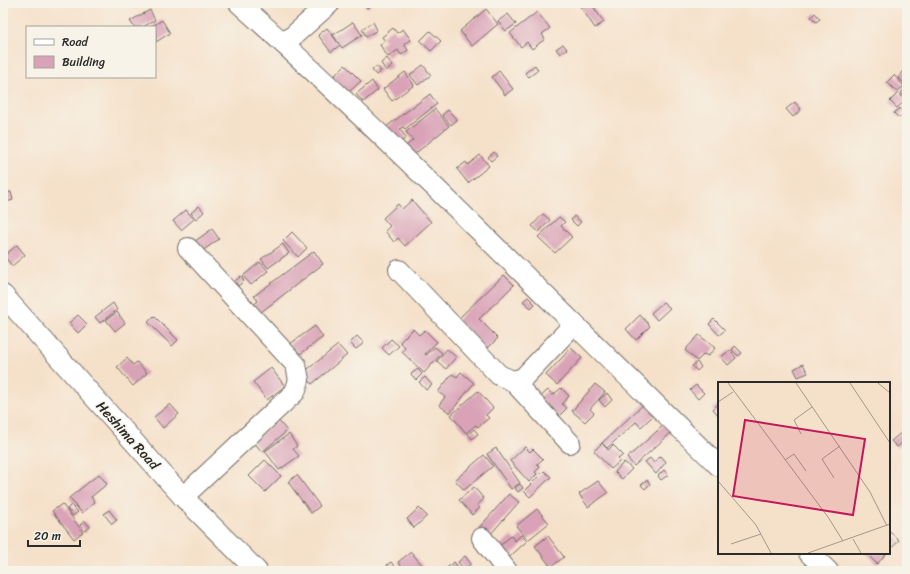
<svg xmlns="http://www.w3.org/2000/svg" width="910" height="574" viewBox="0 0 910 574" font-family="Sriracha,sans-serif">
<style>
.building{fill:#d9a2b7}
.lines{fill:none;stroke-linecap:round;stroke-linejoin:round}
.street-casing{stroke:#726b63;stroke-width:22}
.street{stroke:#fff;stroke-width:20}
.labels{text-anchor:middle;stroke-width:3;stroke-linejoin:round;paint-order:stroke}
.street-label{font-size:14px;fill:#2b2b2b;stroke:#f7f3e8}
.inset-road{fill:none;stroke:#a4988a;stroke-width:1}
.view{fill:#c2185b;fill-opacity:0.15;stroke:#c2185b;stroke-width:2}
.inset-edge{fill:none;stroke:#2b2b2b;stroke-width:2}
</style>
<rect width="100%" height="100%" fill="#f7f3e8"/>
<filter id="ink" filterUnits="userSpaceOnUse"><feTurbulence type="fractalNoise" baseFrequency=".025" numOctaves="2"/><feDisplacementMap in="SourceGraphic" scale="8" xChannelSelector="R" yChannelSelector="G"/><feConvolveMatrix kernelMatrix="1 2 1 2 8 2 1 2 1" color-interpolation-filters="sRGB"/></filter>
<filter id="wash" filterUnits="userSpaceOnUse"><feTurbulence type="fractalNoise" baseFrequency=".012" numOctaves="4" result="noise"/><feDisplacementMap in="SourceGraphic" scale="16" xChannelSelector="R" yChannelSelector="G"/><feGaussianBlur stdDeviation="0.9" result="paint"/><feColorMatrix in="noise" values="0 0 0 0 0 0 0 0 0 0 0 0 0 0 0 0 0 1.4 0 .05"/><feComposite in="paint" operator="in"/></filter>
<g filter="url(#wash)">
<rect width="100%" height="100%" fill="#f5e1ca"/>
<g id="blocks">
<!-- building -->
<g class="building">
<polygon points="363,3 374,3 367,8"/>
<polygon points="578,3 594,3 597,7 594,8 604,22 595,28"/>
<polygon points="630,3 621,9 618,4 619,3"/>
<polygon points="486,9 498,24 472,46 460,31"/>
<polygon points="150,10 155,20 143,27 134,27 130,21"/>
<polygon points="537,12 550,28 542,34 545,39 532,49 527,42 521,47 510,33"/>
<polygon points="815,13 820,19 816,22 811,17"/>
<polygon points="508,14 516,24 506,31 498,21"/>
<polygon points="162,20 170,33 156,42 155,27 151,27"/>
<polygon points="353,22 362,35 342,48 340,45 331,52 318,35 327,28 339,44 333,35"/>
<polygon points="373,22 377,30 366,37 362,29"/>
<polygon points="393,28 397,33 403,29 411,40 404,44 408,50 401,55 398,50 388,57 380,45 385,41 382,37"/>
<polygon points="430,31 441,41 431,51 420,41"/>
<polygon points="563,44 567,49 560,54 556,49"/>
<polygon points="387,58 393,66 386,71 381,63"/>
<polygon points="345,65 361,81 347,94 332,78"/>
<polygon points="423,65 431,75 418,85 410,75"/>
<polygon points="535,65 538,70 529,77 525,73"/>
<polygon points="377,66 381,71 376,75 372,70"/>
<polygon points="907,67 907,85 898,78"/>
<polygon points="499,71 513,89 505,95 492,77"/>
<polygon points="405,72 414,85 392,101 383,89"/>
<polygon points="894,75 904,86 897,92 887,82"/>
<polygon points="372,81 378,90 363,102 356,94"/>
<polygon points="907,87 907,97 906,99 901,93"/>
<polygon points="898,93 906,100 897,108 890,101"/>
<polygon points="430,94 437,104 405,129 403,127 400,129 406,138 398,144 386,127"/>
<polygon points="795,102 801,110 793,117 786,109"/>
<polygon points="900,108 904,113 899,118 894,113"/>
<polygon points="435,109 449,126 411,157 403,148 413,140 406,132"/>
<polygon points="448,110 457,120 451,125 442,115"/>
<polygon points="494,152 497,156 491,161 488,157"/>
<polygon points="480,155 489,166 468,183 457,169 466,162 468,165"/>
<polygon points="11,192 13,200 3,203 3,193"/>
<polygon points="412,200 431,222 405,246 398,238 394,242 385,231 390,226 383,218 398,204 402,209"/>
<polygon points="199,206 204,212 196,219 191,213"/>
<polygon points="186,210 194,219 181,230 173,221"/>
<polygon points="543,214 550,220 539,232 532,226"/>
<polygon points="574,216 581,222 577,226 571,220"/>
<polygon points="559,217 565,222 561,226 572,237 555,253 538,237"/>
<polygon points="212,229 219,239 198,254 191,244"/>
<polygon points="292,232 307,248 298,257 283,241"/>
<polygon points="283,244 289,253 268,268 261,259"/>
<polygon points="17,245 25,255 12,266 4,256"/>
<polygon points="314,251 323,264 256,316 250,308 258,301 254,296"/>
<polygon points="260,262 268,271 251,285 243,276"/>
<polygon points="504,275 514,285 479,319 498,338 486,350 457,320"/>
<polygon points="241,276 244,281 238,286 235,281"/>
<polygon points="528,297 535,304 531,308 523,301"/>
<polygon points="663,302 670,308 657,320 651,313"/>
<polygon points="113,303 117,310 100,323 95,317"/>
<polygon points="117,312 125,323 115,331 106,320"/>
<polygon points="78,315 87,324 78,333 69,323"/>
<polygon points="640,315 650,326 636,340 626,329"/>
<polygon points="154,316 178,340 172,346 148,322"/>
<polygon points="714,319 725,330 719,335 709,324"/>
<polygon points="315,326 323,337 299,355 290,344"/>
<polygon points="413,329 419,335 425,330 437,342 425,354 426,355 435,347 442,353 424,373 402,352 405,348 400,342"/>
<polygon points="699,335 715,348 708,356 704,354 697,361 685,350"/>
<polygon points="357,336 364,343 356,349 350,343"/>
<polygon points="391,339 399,346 389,355 382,348"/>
<polygon points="338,345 347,355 312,384 303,373"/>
<polygon points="735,346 742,353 738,356 732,350"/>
<polygon points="571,348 582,358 557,385 546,375"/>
<polygon points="447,349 456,357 446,369 437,361"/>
<polygon points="730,350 736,358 728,365 721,357"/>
<polygon points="127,358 133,365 137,362 147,373 133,386 117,367"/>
<polygon points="697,362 701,367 697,371 692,366"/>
<polygon points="803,364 808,373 798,377 794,369"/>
<polygon points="271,368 285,386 267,400 253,382"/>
<polygon points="418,369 422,374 416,380 411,374"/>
<polygon points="461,372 474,383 450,413 439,405 445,397 438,392 452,374 457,377"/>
<polygon points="425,377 432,385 426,390 419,382"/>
<polygon points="595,384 605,392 590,409 594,413 585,422 572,411"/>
<polygon points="696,385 704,393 698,399 690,390"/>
<polygon points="561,388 569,396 562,404 567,408 558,417 539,398 548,390 553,395"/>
<polygon points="478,391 493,408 486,415 489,418 478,427 476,425 466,433 451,415"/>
<polygon points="607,393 612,400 605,407 599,400"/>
<polygon points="646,402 656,413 641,427 636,422 607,448 602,443"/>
<polygon points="719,403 719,416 713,409"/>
<polygon points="170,404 179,414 163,428 154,417"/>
<polygon points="278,420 287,431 262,452 253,441"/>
<polygon points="666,423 673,431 634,466 627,458"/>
<polygon points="907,428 907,444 904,441 897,447 891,441"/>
<polygon points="474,429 478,434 472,439 468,434"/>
<polygon points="289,434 297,446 293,449 299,456 279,470 265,451"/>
<polygon points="602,443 608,450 613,445 623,455 618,459 620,461 611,469 594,451"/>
<polygon points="525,447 530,452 533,449 543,459 537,464 540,467 535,472 537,474 529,482 510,461"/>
<polygon points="496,448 520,483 511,489 487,454"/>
<polygon points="484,455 493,466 464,490 455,480"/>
<polygon points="661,456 666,462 656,474 645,462 650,458 654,463"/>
<polygon points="265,460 281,476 265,492 249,476"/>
<polygon points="624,462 632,469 622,479 615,472"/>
<polygon points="664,470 668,475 661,480 658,476"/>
<polygon points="544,471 551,477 530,497 524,491"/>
<polygon points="99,474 107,484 91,497 95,502 82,513 69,498"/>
<polygon points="297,475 320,506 311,513 288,482"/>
<polygon points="647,480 650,484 645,489 641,485"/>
<polygon points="598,481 608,493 588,507 579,494"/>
<polygon points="520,484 523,488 518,492 515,488"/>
<polygon points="474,487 484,499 477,505 480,508 472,515 459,500"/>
<polygon points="509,494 519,502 488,537 478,529"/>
<polygon points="62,504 83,532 74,539 52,511"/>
<polygon points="71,505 78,512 73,516 67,509"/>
<polygon points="419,508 427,516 414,528 407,519"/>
<polygon points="537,509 549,523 528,540 516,526"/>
<polygon points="109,510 117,520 112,524 104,514"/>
<polygon points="85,521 90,527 85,531 80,525"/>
<polygon points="889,531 899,540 889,551"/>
<polygon points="521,535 527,541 505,561 495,550 511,536 515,541"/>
<polygon points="548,536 564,557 551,567 535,546"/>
<polygon points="411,552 427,571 405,571 398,562"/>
<polygon points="866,553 887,553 877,564"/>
<polygon points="465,556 471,564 464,569 458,562"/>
<polygon points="391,562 396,568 392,571 387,565"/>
<polygon points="454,562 461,571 443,571"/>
</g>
</g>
</g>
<g filter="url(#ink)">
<use href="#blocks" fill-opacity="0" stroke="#726b63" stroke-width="1"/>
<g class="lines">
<!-- street casing -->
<g class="street-casing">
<g id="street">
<path d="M239,3C404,152 559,311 719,466"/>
<polyline points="284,44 330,3"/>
<polyline points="399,270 499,375 513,381 523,378 574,324"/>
<polyline points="3,295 183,497 257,571"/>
<polyline points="513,381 570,443"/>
<polyline points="183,497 295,392 299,380 296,365 188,248"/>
<polyline points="482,538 507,571"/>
<polyline points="809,553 828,571"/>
</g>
</g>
<!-- street -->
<use href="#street" class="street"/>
</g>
</g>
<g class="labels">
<!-- street labels -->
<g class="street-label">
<text transform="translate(128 435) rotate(48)" y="5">Heshima Road</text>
</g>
</g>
<!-- overview -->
<g transform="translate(718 382)">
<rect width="172" height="172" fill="#f5e1ca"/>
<path class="inset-road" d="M10,1L110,135L125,159M78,1L152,110L169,144M132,1L172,61M160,1L172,11M0,20L15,10M83,52L76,38L94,25M67,78L76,72L88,89M116,96L104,77L122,64M0,99L38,143L53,171M135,157L143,171M13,162L43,152M90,171L172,142"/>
<path class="view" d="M27,38L147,57L135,133L15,114Z"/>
<rect width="172" height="172" class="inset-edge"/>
</g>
<!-- margin -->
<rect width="910" height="574" fill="none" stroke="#f7f3e8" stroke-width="16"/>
<!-- legend -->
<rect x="26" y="26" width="130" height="52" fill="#f7f3e8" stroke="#a5a39c"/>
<rect x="34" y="39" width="20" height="6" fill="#ffffff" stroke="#a5a39c"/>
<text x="62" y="46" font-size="12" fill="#2b2b2b">Road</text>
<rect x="34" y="56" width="20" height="12" fill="#d9a2b7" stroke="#a5a39c"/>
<text x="62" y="66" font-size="12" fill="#2b2b2b">Building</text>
<!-- scale -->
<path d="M28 540v6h52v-6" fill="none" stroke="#2b2b2b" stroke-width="2"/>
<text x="34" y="540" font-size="12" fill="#2b2b2b" stroke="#f7f3e8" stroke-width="3" paint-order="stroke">20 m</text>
</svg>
